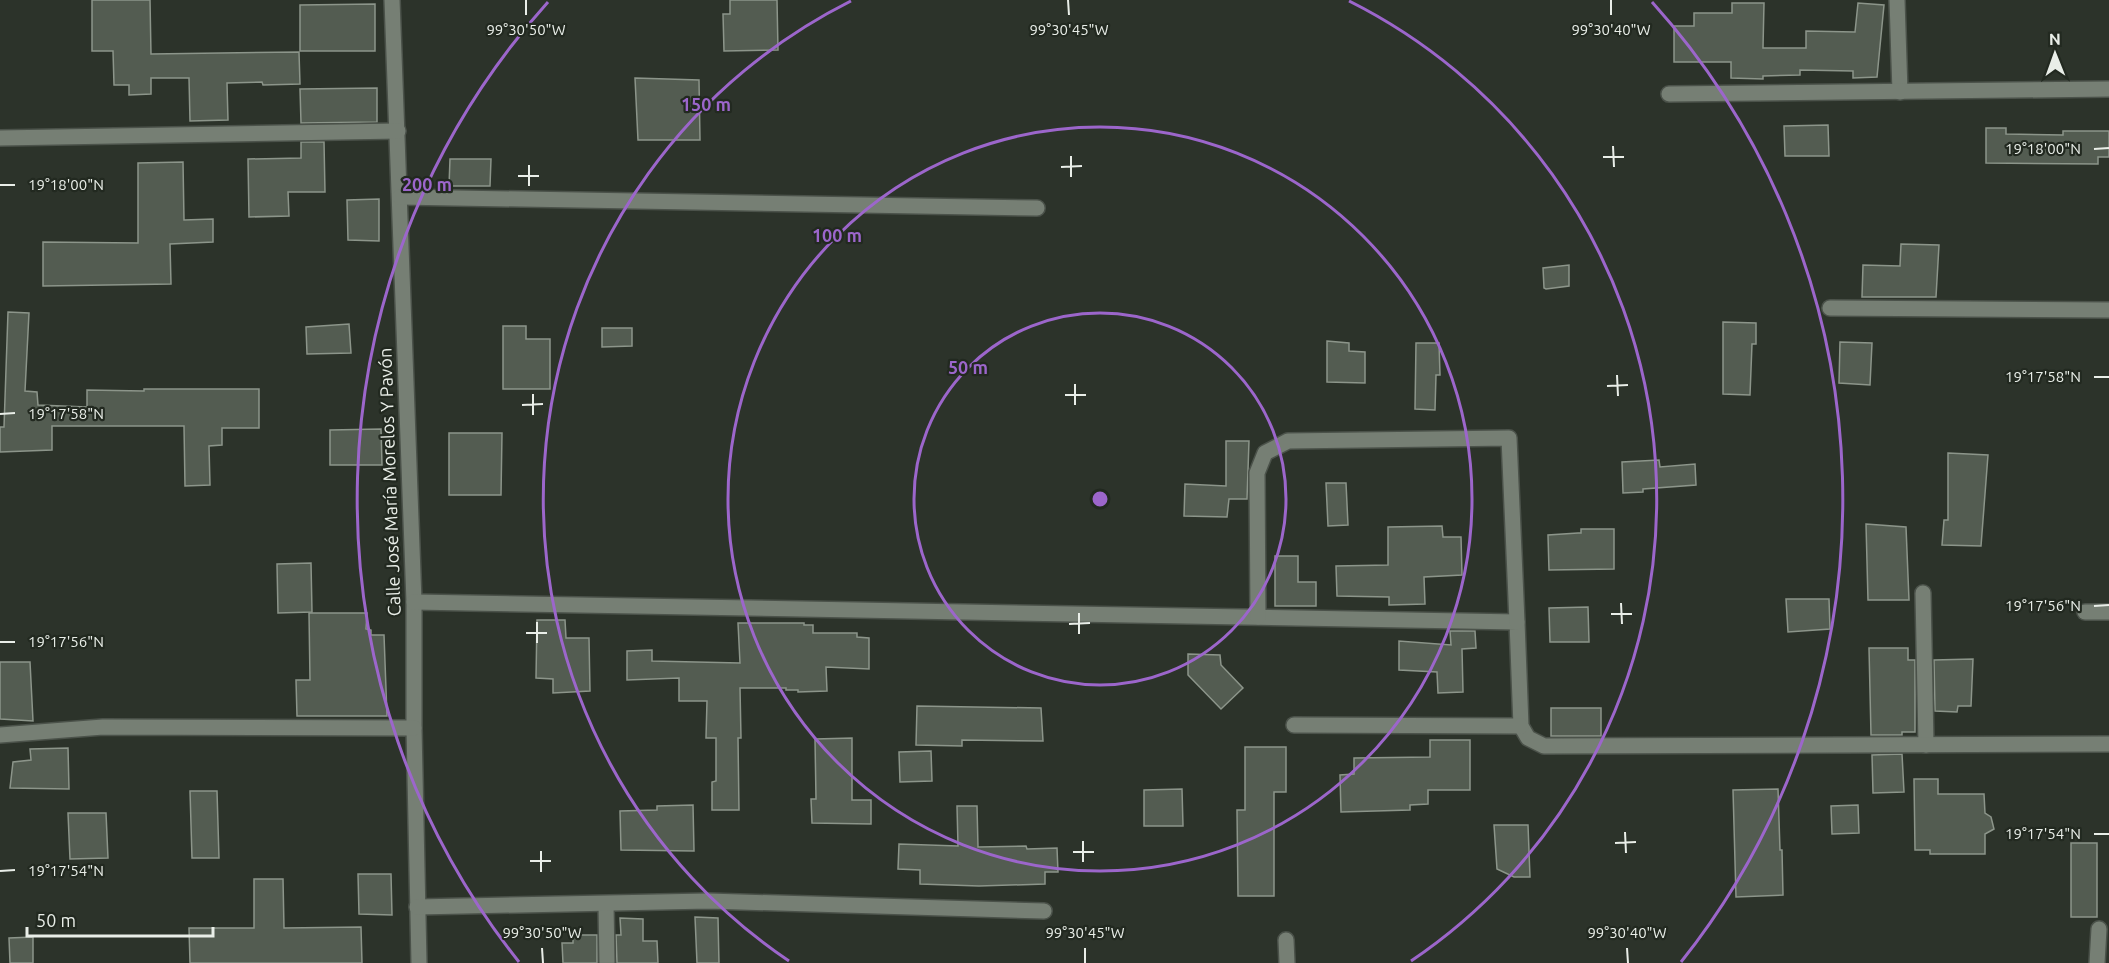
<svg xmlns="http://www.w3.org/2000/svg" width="2109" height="963" viewBox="0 0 2109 963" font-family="Ubuntu,sans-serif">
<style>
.building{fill:#535c51;stroke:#8c958a;stroke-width:1.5}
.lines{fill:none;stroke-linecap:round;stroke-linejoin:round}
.minor-casing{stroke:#4b524a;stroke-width:18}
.minor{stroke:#767f74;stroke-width:15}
.ticks{fill:none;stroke:#e9eee8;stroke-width:2}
.ring{fill:none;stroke:#9c66cb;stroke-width:3}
.labels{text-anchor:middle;stroke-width:4.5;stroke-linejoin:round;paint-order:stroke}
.street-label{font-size:18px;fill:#e9eee8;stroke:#222920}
.ticks-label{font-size:15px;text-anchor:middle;fill:#e9eee8;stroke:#222920;stroke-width:4.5;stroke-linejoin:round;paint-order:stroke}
.centre{fill:#9c66cb;stroke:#222920;stroke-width:3}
.ring-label{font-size:18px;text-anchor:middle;font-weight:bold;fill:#9c66cb;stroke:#222920;stroke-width:4.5;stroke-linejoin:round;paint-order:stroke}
</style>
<rect width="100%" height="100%" fill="#2c332a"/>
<!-- building -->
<g class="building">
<polygon points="92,0 150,0 151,54 299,52 300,84 263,85 262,82 227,83 228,120 190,121 189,78 151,78 151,94 129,95 129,85 114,85 113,51 92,51"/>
<polygon points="730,0 777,0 778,50 724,51 723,14 730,14"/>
<polygon points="1732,3 1764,3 1763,48 1806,48 1806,31 1855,32 1858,3 1884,5 1877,77 1853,78 1853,71 1800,70 1800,75 1763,76 1763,79 1731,78 1731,62 1674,62 1674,26 1694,26 1694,13 1732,13"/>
<polygon points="375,4 375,51 300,51 300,5"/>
<polygon points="635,78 699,80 700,140 638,140"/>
<polygon points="377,88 377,122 301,123 300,89"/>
<polygon points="1828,125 1829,156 1785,156 1784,126"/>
<polygon points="1986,128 2006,128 2006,134 2063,135 2063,131 2109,131 2109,157 2098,157 2098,164 1986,163"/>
<polygon points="301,142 324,142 325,192 288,192 289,216 249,217 248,159 301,158"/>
<polygon points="450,159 491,159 490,186 449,186"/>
<polygon points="183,162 184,220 213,219 213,242 170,244 171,284 43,286 43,242 138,243 138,163"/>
<polygon points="379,199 379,241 348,240 347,200"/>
<polygon points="1901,244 1939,245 1936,297 1862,297 1863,265 1900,266"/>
<polygon points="1569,265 1569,286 1546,289 1544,288 1543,268"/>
<polygon points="8,312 29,313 25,391 37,392 38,405 87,407 87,390 144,391 144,389 259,389 259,428 222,428 222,445 209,446 210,485 185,486 184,426 52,426 52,450 0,452 0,427 4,427"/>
<polygon points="1723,322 1756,323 1756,344 1752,344 1750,395 1723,394"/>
<polygon points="349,324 351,353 307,354 306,327"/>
<polygon points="503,326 526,326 526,339 550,339 550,389 503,389"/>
<polygon points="602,328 632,328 632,346 602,347"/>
<polygon points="1327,341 1349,343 1349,351 1365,352 1365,383 1327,382"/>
<polygon points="1840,342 1872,343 1870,385 1839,383"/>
<polygon points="1416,343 1439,343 1440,375 1436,375 1435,410 1415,409"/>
<polygon points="381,429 382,465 330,465 330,430"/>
<polygon points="449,433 502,433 501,495 449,495"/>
<polygon points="1226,441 1249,441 1247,499 1229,499 1227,517 1184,516 1185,484 1226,486"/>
<polygon points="1948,453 1988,455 1981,546 1942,545 1944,520 1948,520"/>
<polygon points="1659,460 1660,467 1695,464 1696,485 1643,489 1643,492 1623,493 1622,462"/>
<polygon points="1326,483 1346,483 1348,525 1328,526"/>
<polygon points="1866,524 1906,527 1909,600 1868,600"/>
<polygon points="1442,526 1443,537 1461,537 1462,575 1424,577 1425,604 1389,605 1389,597 1337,596 1336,566 1388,565 1388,527"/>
<polygon points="1581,529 1614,529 1614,569 1549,570 1548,535 1578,533 1581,533"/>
<polygon points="1275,556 1298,556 1298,582 1316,582 1316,606 1275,606"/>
<polygon points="311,563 312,612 278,613 277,564"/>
<polygon points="1786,599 1829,599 1830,629 1788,632"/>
<polygon points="1588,607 1589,642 1550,642 1549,608"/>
<polygon points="309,613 367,613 366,629 371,630 371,635 384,635 387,716 297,716 296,680 310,680"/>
<polygon points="537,620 565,620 566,638 589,638 590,691 553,693 553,679 536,678"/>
<polygon points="738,623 804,623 804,625 813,625 813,633 857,633 857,637 869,638 869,669 826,667 827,691 798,692 798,690 786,690 786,688 740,688 741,738 738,738 739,810 712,810 712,782 716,781 716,738 706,738 707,701 679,701 679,678 627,680 627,651 652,650 652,661 740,663"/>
<polygon points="1450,631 1475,631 1476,648 1462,649 1463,692 1438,693 1437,672 1399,670 1399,641 1451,645"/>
<polygon points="1869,648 1908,648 1908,660 1915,660 1915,732 1902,732 1902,735 1871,735"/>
<polygon points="1188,654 1220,655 1221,665 1243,688 1221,709 1188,675"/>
<polygon points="1973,659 1971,706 1958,706 1957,712 1935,711 1934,660"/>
<polygon points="0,662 30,662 33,721 0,719"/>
<polygon points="917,706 1041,708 1043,741 962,740 962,746 916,745"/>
<rect x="1551" y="708" width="50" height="28"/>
<polygon points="852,738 852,800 871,800 871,824 812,823 811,799 816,799 815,739"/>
<polygon points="1430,740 1470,740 1470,790 1428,790 1428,804 1410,805 1410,810 1341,812 1340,775 1354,774 1354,758 1430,757"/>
<polygon points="1245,747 1286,747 1286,792 1274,792 1274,896 1238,896 1237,810 1245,810"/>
<polygon points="68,748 69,789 10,788 13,762 31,760 30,749"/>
<polygon points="931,751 932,781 900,782 899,752"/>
<polygon points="1902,754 1904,792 1873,793 1872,755"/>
<polygon points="1914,779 1938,779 1938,794 1984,794 1985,813 1991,817 1994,829 1985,834 1985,854 1930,854 1930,850 1915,850"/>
<polygon points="1182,789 1183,826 1144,826 1144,790"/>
<polygon points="1778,789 1780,850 1782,850 1783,895 1736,897 1733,790"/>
<polygon points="190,791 217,791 219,858 192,858"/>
<polygon points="693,805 694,851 621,850 620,811 657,810 657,806"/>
<polygon points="1858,805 1859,833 1832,834 1831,806"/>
<polygon points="957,806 977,806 978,847 1026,846 1027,849 1057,848 1058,872 1045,872 1045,884 979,886 920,884 920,870 898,869 899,844 958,846"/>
<polygon points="68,813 106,813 108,858 70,859"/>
<polygon points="1494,825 1528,825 1530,877 1514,877 1497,869"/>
<rect x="2071" y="843" width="26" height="74"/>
<polygon points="358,874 391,874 392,915 359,914"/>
<polygon points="254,879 283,879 284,928 361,927 362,963 190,963 189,928 254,928"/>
<polygon points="695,917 718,918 719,963 697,963"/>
<polygon points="620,918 643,919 643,941 657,941 658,963 617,963 616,935 621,935"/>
<polygon points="573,935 597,935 597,963 563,963 562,943 573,943"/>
<polygon points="33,937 33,963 10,963 9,938"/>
</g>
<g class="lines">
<!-- minor casing -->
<g class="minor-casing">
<g id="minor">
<polyline points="392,0 414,602 414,728 419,963"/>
<polyline points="1897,0 1900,92"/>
<polyline points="1669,94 2109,89"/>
<polyline points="0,138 398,131"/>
<polyline points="400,197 1037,208"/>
<polyline points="1830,308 2109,310"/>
<polyline points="1923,593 1926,745"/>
<polyline points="414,602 1517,622 1521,726 1528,738 1544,746 2109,744"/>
<polyline points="2085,612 2109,612"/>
<polyline points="1258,617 1257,473 1265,453 1288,441 1509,438 1517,622"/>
<polyline points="1294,725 1521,726"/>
<polyline points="0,735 103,727 414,728"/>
<polyline points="606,904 607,963"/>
<polyline points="417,907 708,901 1044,911"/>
<polyline points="1286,940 1287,963"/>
<polyline points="2097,963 2099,929"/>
</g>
</g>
<!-- minor -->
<use href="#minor" class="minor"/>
</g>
<!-- ticks -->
<path class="ticks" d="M526,0V15M1068,0L1069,15M1611,0V15M1613,146L1614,167M2094,149L2109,148M1071,156V177M1603,157H1624M529,165V186M1061,167L1082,166M518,176H539M0,185H15M1617,375L1618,396M2094,377H2109M1075,384V405M1607,386L1628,385M533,394V415M1065,395H1086M522,405L543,404M0,414L15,413M1621,603L1622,624M2094,606L2109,605M1079,613V634M1611,614H1632M537,622V643M1069,624L1090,623M526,633H547M0,642H15M1625,832L1626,853M2094,834H2109M1083,841V862M1615,843L1636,842M541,851V872M1073,852H1094M530,861H551M0,871L15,870M542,948L543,963M1085,948V963M1627,948L1628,963"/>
<!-- distance rings -->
<g class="ring">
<circle cx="1100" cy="499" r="186"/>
<circle cx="1100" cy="499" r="372"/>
<path d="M789 961A557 557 0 0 1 851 1M1349 1A557 557 0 0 1 1411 961"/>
<path d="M519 962A743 743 0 0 1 548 2M1652 2A743 743 0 0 1 1681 962"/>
</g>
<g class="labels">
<!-- street labels -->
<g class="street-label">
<text transform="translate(390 482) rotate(-92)" y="6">Calle José María Morelos Y Pavón</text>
</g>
</g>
<g class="ticks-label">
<text x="526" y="35">99°30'50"W</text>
<text x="1069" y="35">99°30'45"W</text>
<text x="1611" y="35">99°30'40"W</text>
<text x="2043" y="154">19°18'00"N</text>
<text x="66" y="190">19°18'00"N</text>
<text x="2043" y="382">19°17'58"N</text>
<text x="66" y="419">19°17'58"N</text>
<text x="2043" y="611">19°17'56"N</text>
<text x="66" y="647">19°17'56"N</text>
<text x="2043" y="839">19°17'54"N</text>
<text x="66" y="876">19°17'54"N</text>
<text x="542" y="938">99°30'50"W</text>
<text x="1085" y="938">99°30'45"W</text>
<text x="1627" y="938">99°30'40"W</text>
</g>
<circle cx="1100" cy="499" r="9" class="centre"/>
<g class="ring-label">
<text x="706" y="111">150 m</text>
<text x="427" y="191">200 m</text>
<text x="837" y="242">100 m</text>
<text x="968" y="374">50 m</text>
</g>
<!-- north arrow -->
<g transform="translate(2055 54) rotate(359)" stroke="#222920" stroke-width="4.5" paint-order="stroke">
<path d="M0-4.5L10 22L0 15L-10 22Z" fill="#e9eee8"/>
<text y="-9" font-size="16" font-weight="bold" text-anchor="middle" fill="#e9eee8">N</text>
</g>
<!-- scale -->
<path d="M27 927v9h186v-9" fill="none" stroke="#e9eee8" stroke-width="3"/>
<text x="36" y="927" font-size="18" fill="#e9eee8" stroke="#222920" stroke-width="4.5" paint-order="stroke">50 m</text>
</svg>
